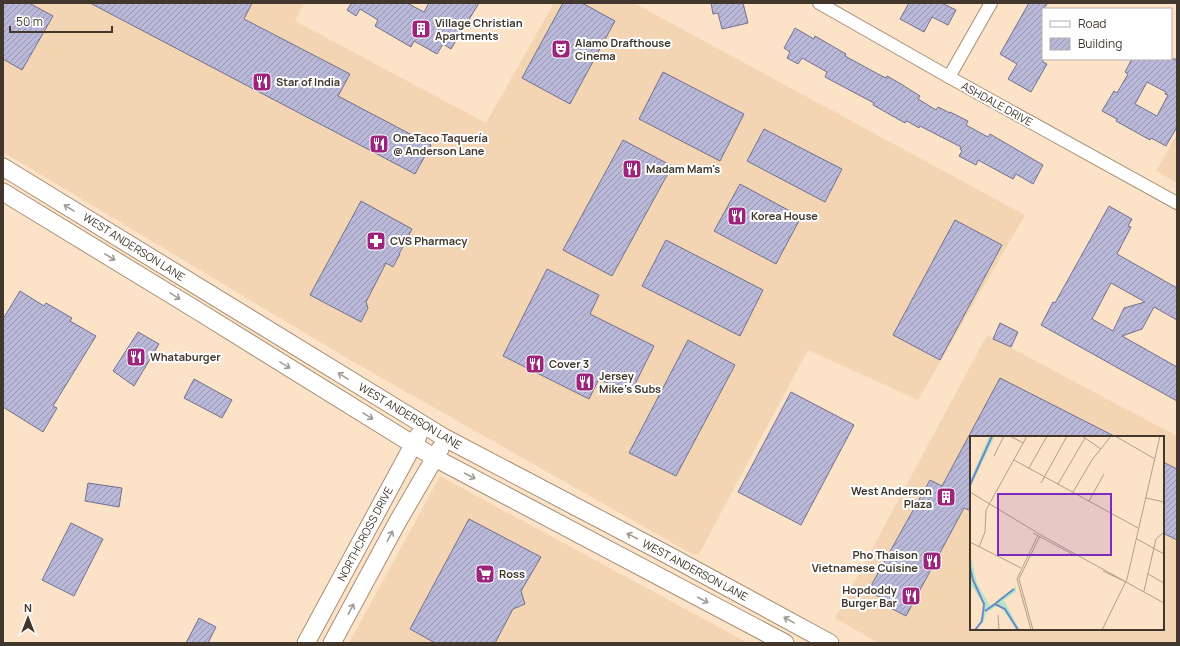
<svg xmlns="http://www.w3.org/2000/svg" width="1180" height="646" viewBox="0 0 1180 646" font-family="Manrope,sans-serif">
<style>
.built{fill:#f3d5b4;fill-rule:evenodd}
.building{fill:url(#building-hatch);stroke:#71708d;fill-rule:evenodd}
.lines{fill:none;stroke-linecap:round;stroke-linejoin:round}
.street-casing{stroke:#a78f76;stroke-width:14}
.secondary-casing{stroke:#a78f76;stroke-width:19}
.street{stroke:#fff;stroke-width:12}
.secondary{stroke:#fff;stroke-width:17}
.oneway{stroke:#a09b96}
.labels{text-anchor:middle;stroke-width:4;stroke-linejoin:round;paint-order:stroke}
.poi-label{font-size:11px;font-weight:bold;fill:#41372c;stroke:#fff;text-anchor:start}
.street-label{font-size:11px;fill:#41372c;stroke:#fff}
.inset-river{fill:none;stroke:#6c8ac5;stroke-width:2}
.inset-road{fill:none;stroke:#b19e89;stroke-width:1}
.view{fill:#7b2cbf;fill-opacity:0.15;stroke:#7b2cbf;stroke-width:2}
.inset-edge{fill:none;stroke:#41372c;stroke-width:2}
</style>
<defs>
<pattern id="building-hatch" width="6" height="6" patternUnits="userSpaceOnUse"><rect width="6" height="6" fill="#bab8d9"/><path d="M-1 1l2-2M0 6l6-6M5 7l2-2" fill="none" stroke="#9996b0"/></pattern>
</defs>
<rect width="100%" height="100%" fill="#fce3c7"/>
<!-- built -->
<g class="built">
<polygon points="3,3 304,3 295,21 486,123 554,3 634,3 1025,215 918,400 808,350 699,554 692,554 350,360 3,152"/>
<polygon points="1177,134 1177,183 1156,171"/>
<path d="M987,335L1177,436V643H878L835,618ZM971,437H1163V629H971Z"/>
<polygon points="440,476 748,643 349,643"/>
</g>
<!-- building -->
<g class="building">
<polygon points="3,3 29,3 53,16 22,70 3,59"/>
<polygon points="90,3 252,3 244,19 350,74 338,96 431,145 415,174"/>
<polygon points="350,3 407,3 424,12 429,3 479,3 451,49 443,44 437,54 414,41 411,47 375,26 378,20 360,9 356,16 347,10 351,4"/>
<polygon points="563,3 582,3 615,21 570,104 522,78"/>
<polygon points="711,3 743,3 748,23 722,29 718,13 713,14"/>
<polygon points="909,3 942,3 956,10 948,25 932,17 924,32 900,19"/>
<polygon points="1029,3 1048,3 1043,9 1043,62 1047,64 1031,92 1008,79 1017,64 1000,54"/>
<polygon points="795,28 814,39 815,36 846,54 845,56 878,74 886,78 887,76 901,84 920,96 918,99 936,110 938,107 950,113 950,112 968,121 966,125 988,137 990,134 1043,165 1033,184 1016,174 1013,179 978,160 976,165 959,156 962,151 960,149 961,147 920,126 919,128 907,121 905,123 873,105 874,103 825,77 827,72 802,58 798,64 787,58 790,52 784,48"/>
<path d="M1132,59H1177V127L1166,146L1151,138L1150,140L1116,121L1117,119L1102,111L1114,91L1117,93L1128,74L1125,72ZM1147,82L1166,92L1165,94L1168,95L1157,116L1135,104Z"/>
<polygon points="663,72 744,114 720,161 639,119"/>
<polygon points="764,129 842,169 825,202 747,161"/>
<polygon points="623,140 672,166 612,276 563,250"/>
<polygon points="740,184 801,217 776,264 714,231"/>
<polygon points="361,201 412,229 399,254 400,254 393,267 386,263 366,302 368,308 361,322 310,295"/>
<path d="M1109,206L1132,219L1128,226L1131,227L1117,254L1177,288V320L1154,307L1142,329L1122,336L1177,367V401L1041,325L1053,302L1055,303ZM1111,283L1145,302L1124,308L1113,331L1092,319Z"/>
<polygon points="955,220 1002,245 940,360 893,335"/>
<polygon points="666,240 763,290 740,336 642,286"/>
<polygon points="547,269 599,295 590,314 654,346 630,394 599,379 589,399 503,356"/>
<polygon points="20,291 44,306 46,303 72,318 70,321 96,336 53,406 57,408 43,432 3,407 3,319"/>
<polygon points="1000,323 1018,332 1011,347 993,339"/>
<polygon points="138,332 159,344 134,386 113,371"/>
<polygon points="688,340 735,365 676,476 629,453"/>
<polygon points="1000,378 1116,437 971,437 971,511 964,508 906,616 881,603 883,599 868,591 930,480 942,486"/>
<polygon points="194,379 232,400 222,418 184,398"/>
<polygon points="791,392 854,425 801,525 738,492"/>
<polygon points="1163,462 1177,469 1177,540 1163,533"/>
<polygon points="88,483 122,488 119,507 85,501"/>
<polygon points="469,519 541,557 521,591 525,604 513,609 495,643 435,643 410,629"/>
<polygon points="71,523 103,539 74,596 42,580"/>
<polygon points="199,618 216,627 208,643 186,643"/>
</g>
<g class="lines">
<!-- street casing -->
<g class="street-casing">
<g id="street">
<polyline points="819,3 949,77 1177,203"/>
<polyline points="949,77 991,3"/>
</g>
</g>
<!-- secondary casing -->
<g class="secondary-casing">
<g id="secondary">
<polyline points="3,167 445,438 666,554 830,643"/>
<polyline points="3,192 198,311 435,458 785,643"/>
<polyline points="306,643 418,436"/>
<polyline points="332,643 398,521 440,449"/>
</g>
</g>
<!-- street -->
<use href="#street" class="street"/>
<!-- secondary -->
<use href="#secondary" class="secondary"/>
</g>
<!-- one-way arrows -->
<defs><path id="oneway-shaft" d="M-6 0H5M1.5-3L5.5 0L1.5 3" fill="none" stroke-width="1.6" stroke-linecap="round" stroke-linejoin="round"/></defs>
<g class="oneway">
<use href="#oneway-shaft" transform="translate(69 208) rotate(-148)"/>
<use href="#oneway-shaft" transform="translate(110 257) rotate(31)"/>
<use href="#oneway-shaft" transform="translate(175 296) rotate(31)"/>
<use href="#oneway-shaft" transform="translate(285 365) rotate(32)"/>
<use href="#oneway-shaft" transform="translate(343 376) rotate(-148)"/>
<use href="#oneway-shaft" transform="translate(368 416) rotate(32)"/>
<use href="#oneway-shaft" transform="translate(470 476) rotate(28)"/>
<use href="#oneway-shaft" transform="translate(390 536) rotate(-62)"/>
<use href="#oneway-shaft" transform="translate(632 536) rotate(-152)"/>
<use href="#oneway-shaft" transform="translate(703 600) rotate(28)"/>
<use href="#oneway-shaft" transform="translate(351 609) rotate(-62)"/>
<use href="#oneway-shaft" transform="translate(789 620) rotate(-151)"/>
</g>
<!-- icons -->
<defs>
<g id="building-square" transform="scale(1)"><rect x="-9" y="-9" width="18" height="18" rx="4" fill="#9c247d" stroke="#fff"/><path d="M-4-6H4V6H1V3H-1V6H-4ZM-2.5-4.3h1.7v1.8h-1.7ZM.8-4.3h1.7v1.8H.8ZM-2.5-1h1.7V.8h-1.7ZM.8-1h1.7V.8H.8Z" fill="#fff"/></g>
<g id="theatre-square" transform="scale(1)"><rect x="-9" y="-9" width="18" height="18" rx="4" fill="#9c247d" stroke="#fff"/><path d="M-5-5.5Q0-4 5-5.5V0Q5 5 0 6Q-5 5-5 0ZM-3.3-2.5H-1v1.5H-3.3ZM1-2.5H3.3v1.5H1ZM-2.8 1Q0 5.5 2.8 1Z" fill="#fff"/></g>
<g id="restaurant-square" transform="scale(1)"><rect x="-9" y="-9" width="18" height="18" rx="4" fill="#9c247d" stroke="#fff"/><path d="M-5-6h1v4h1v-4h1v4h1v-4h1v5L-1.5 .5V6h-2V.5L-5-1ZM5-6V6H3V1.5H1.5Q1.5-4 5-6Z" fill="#fff"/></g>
<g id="pharmacy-square" transform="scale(1)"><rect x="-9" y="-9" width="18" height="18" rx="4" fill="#9c247d" stroke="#fff"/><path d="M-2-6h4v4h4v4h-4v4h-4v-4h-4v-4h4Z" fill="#fff"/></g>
<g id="supermarket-square" transform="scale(1)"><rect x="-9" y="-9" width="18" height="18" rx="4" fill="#9c247d" stroke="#fff"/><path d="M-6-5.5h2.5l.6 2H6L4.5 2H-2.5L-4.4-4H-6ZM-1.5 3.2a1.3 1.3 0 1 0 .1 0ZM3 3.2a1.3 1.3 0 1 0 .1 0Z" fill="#fff"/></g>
</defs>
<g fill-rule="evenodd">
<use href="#building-square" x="421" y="29"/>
<use href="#theatre-square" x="561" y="49"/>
<use href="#restaurant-square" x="262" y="82"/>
<use href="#restaurant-square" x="379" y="144"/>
<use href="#restaurant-square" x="632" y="169"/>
<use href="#restaurant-square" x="737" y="216"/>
<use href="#pharmacy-square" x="376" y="241"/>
<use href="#restaurant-square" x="136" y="357"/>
<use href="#restaurant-square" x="535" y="364"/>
<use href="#restaurant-square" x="585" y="382"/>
<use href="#building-square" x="946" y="497"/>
<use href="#restaurant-square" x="932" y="561"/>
<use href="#supermarket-square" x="485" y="574"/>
<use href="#restaurant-square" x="911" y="596"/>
</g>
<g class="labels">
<!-- poi labels -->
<g class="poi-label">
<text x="435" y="27">Village Christian<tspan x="435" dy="13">Apartments</tspan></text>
<text x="575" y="47">Alamo Drafthouse<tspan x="575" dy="13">Cinema</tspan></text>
<text x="276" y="86">Star of India</text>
<text x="393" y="142">OneTaco Taquería<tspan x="393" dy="13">@ Anderson Lane</tspan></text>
<text x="646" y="173">Madam Mam's</text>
<text x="751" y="220">Korea House</text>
<text x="390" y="245">CVS Pharmacy</text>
<text x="150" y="361">Whataburger</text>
<text x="549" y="368">Cover 3</text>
<text x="599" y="380">Jersey<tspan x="599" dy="13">Mike's Subs</tspan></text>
<text x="932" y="495" text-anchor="end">West Anderson<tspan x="932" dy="13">Plaza</tspan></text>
<text x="918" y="559" text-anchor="end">Pho Thaison<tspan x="918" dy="13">Vietnamese Cuisine</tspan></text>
<text x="499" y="578">Ross</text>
<text x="897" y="594" text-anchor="end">Hopdoddy<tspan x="897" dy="13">Burger Bar</tspan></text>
</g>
<!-- street labels -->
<g class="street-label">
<text transform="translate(997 104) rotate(29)" y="4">ASHDALE DRIVE</text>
<text transform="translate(134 247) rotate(32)" y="4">WEST ANDERSON LANE</text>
<text transform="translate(410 416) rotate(31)" y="4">WEST ANDERSON LANE</text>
<text transform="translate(365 534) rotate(-62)" y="4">NORTHCROSS DRIVE</text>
<text transform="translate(695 570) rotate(28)" y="4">WEST ANDERSON LANE</text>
</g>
</g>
<!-- overview -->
<g transform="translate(970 436)">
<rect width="194" height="194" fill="#fce3c7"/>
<path d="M19,0H25L0,52V45ZM0,116L7,147L20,170L46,150V156L34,164L50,194H47L29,169L17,176L12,188L9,186L14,176V168L1,149Z" fill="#b7e5ca"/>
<path class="inset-river" d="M0,49L22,0M0,131L3,144L14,168L12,185L5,194M26,167L44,153M15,175L25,168L35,173L48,194"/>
<path class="inset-road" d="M40,0L53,7M112,0L131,13M145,0L185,23M24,20L34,0M44,24L168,92M59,32L77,0M71,47L97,0M88,48L115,2M0,56L71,99L194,167M103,56L122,24L141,0M176,62L194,66M119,65L134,38M63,97L104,119M167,103L194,118M0,106L51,132M9,111L15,96L16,74L57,0M133,135L156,146M178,138L194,147M174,155L186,103L194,96M28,179L29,194M61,194L47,143L68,99M63,194L49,143L70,100M132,194L157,143L190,0"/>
<path class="view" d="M28,58H141V119H28Z"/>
<rect width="194" height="194" class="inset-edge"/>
</g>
<!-- border -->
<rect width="1180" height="646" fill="none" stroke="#41372c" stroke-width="8"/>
<!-- legend -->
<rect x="1042" y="8" width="130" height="52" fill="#ffffff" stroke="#b3afab"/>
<rect x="1050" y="21" width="20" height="6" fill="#ffffff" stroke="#b3afab"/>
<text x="1078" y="28" font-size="12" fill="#41372c">Road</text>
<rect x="1050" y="38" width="20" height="12" fill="url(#building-hatch)" stroke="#b3afab"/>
<text x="1078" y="48" font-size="12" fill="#41372c">Building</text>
<!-- north arrow -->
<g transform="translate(28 618)" stroke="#ffffff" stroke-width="3" paint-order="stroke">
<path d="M0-3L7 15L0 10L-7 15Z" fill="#41372c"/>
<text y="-6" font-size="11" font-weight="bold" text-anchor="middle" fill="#41372c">N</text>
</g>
<!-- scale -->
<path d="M10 26v6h102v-6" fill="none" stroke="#41372c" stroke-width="2"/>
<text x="16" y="26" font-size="12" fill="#41372c" stroke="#ffffff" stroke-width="3" paint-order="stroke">50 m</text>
</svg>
